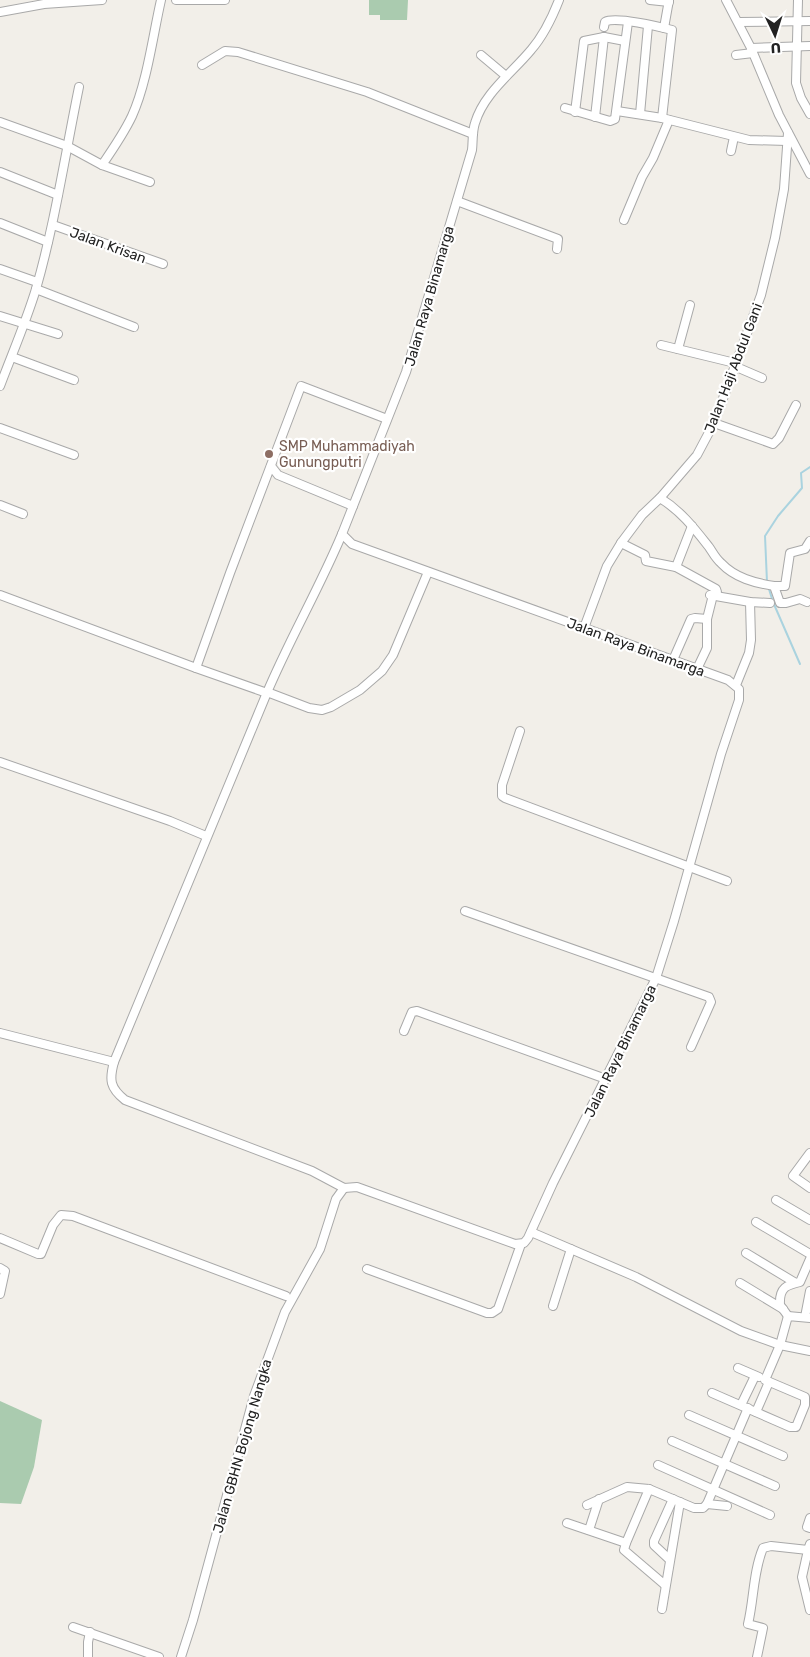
<svg xmlns="http://www.w3.org/2000/svg" width="810" height="1657" viewBox="0 0 810 1657" font-family="Rubik,sans-serif">
<style>
.cemetery{fill:#aacbaf}
.lines{fill:none;stroke-linecap:round;stroke-linejoin:round}
.stream{stroke:#aad3df;stroke-width:2}
.minor-casing{stroke:#a9a9a9;stroke-width:10}
.minor{stroke:#fff;stroke-width:8}
.education-dot{fill:#8d6e63;stroke:#fff;stroke-width:2}
.labels{text-anchor:middle;stroke-width:4.5;stroke-linejoin:round;paint-order:stroke}
.street-label{font-size:14px;fill:#222;stroke:#fff}
.education-label{font-size:14px;fill:#785e54;stroke:#fff;text-anchor:start}
</style>
<rect width="100%" height="100%" fill="#f2efe9"/>
<!-- cemetery -->
<g class="cemetery">
<polygon points="369,0 408,0 407,20 380,20 380,15 369,15"/>
<polygon points="0,1401 42,1420 34,1467 21,1504 0,1503"/>
</g>
<g class="lines">
<!-- stream -->
<g class="stream">
<polyline points="767,582 765,536 778,516 802,488 801,473 810,467"/>
<polyline points="768,586 773,602 800,664"/>
</g>
<!-- minor casing -->
<g class="minor-casing">
<g id="minor">
<polyline points="176,0 225,0"/>
<polyline points="650,0 669,2"/>
<polyline points="726,0 751,48 779,115 810,174"/>
<polyline points="798,0 796,83 801,98 810,114"/>
<polyline points="0,12 44,4 102,0"/>
<polyline points="739,22 810,21"/>
<path d="M604,27L605,22C615,16 660,27 672,30L662,118"/>
<polyline points="664,28 669,0"/>
<polyline points="751,48 810,46"/>
<polyline points="481,55 506,76"/>
<polyline points="736,55 753,53"/>
<polyline points="202,65 225,51 238,52 367,92 473,134"/>
<polyline points="565,108 610,121 615,119 628,22"/>
<polyline points="617,111 662,118 749,140 787,141"/>
<polyline points="575,112 584,41 604,37 625,41"/>
<polyline points="640,114 648,26"/>
<polyline points="595,117 604,37"/>
<polyline points="0,122 67,146 102,165 150,182"/>
<polyline points="731,151 734,137"/>
<path d="M102,165C113,149 124,133 132,116C147,83 153,35 161,0"/>
<polyline points="0,172 58,195"/>
<polyline points="457,201 558,239 557,249"/>
<polyline points="624,220 642,177 653,158 669,120"/>
<polyline points="0,223 48,242"/>
<polyline points="53,225 163,264"/>
<polyline points="0,269 37,282"/>
<polyline points="36,289 134,327"/>
<polyline points="0,316 58,334"/>
<polyline points="661,345 735,363"/>
<polyline points="678,349 690,305"/>
<polyline points="12,357 74,380"/>
<polyline points="734,366 762,378"/>
<path d="M0,386C12,354 26,322 36,289C55,223 65,155 79,87"/>
<polyline points="714,423 773,444 779,438 796,405"/>
<polyline points="0,428 74,455"/>
<polyline points="271,466 278,475 353,506"/>
<path d="M660,498C681,511 694,528 709,547C713,553 716,559 721,563C735,578 755,583 774,586L780,603H786L800,599L807,602"/>
<polyline points="0,505 23,514"/>
<path d="M342,534C319,589 289,640 266,695C215,817 164,939 114,1062C109,1080 110,1088 125,1100L312,1171L344,1188"/>
<polyline points="621,543 645,555 646,561 676,567 716,589 717,592 713,595 707,619 707,648 697,669"/>
<polyline points="676,567 692,526"/>
<polyline points="774,586 785,586 790,553 805,549 810,541"/>
<polyline points="0,595 196,668 267,693"/>
<polyline points="710,595 750,602 770,603"/>
<polyline points="584,628 607,566 621,543 642,515 660,498 697,455 714,423 761,295 775,238 784,189 788,133"/>
<polyline points="673,660 691,619 695,618 707,619"/>
<polyline points="196,668 230,573 301,386 387,419"/>
<polyline points="736,685 749,653 751,640 750,602"/>
<polyline points="267,692 309,708 322,710 331,707 360,690 382,671 393,655 428,572"/>
<polyline points="520,731 502,785 502,796 505,798 727,881"/>
<polyline points="0,762 170,821 206,836"/>
<polyline points="465,911 709,997 711,1002 691,1047"/>
<polyline points="404,1031 412,1012 417,1011 606,1079"/>
<polyline points="0,1033 114,1062"/>
<polyline points="810,1153 793,1176 810,1188"/>
<path d="M344,1188L357,1187L515,1244L524,1243L528,1238L553,1183L656,978L674,921L721,754L739,700V689L728,680L352,544L342,534L406,372L472,150C473,142 472,132 475,123C484,93 512,73 531,50C544,35 552,18 559,0"/>
<polyline points="776,1200 810,1220"/>
<polyline points="756,1222 810,1254"/>
<polyline points="531,1232 636,1277 741,1331 780,1345 810,1351"/>
<polyline points="0,1238 38,1254 41,1254 53,1225 61,1215 73,1216 286,1296"/>
<polyline points="746,1253 794,1282"/>
<polyline points="0,1268 5,1271 0,1294"/>
<polyline points="367,1269 487,1313 492,1313 498,1309 521,1244"/>
<polyline points="740,1283 783,1309"/>
<polyline points="553,1306 571,1249"/>
<path d="M788,1316L780,1305C779,1287 787,1285 800,1282L810,1259"/>
<polyline points="805,1317 810,1291"/>
<polyline points="738,1368 759,1377"/>
<polyline points="712,1393 790,1427 796,1427 805,1405 805,1397 765,1380 780,1345 788,1316 810,1318"/>
<polyline points="741,1405 755,1376"/>
<polyline points="756,1412 769,1382"/>
<polyline points="689,1415 783,1456"/>
<polyline points="672,1441 775,1486"/>
<polyline points="658,1465 770,1515"/>
<polyline points="707,1504 727,1506"/>
<polyline points="587,1505 627,1487 649,1489"/>
<polyline points="810,1518 807,1527 810,1528"/>
<polyline points="567,1523 626,1543"/>
<polyline points="589,1530 599,1499"/>
<polyline points="808,1550 802,1577 810,1610"/>
<polyline points="669,1559 654,1545 654,1541 673,1499"/>
<polyline points="665,1585 624,1550 626,1543 649,1489 694,1508 703,1508 707,1504 748,1408"/>
<polyline points="662,1609 680,1502"/>
<polyline points="73,1627 159,1657"/>
<polyline points="88,1657 88,1642 90,1632"/>
<polyline points="181,1657 193,1620 254,1396 285,1312 320,1249 336,1199 344,1188"/>
<path d="M757,1657L763,1628L748,1624C754,1599 753,1572 763,1548L771,1546L808,1550L810,1544"/>
</g>
</g>
<!-- minor -->
<use href="#minor" class="minor"/>
</g>
<!-- markers -->
<circle class="education-dot" cx="269" cy="454" r="5"/>
<g class="labels">
<!-- street labels -->
<g class="street-label">
<text transform="translate(108 245) rotate(20)" y="5">Jalan Krisan</text>
<text transform="translate(429 296) rotate(-74)" y="5">Jalan Raya Binamarga</text>
<text transform="translate(733 368) rotate(-69)" y="5">Jalan Haji Abdul Gani</text>
<text transform="translate(636 647) rotate(20)" y="5">Jalan Raya Binamarga</text>
<text transform="translate(620 1051) rotate(-64)" y="5">Jalan Raya Binamarga</text>
<text transform="translate(242 1446) rotate(-74)" y="5">Jalan GBHN Bojong Nangka</text>
</g>
<!-- education labels -->
<g class="education-label">
<text x="279" y="451">SMP Muhammadiyah<tspan x="279" dy="16">Gunungputri</tspan></text>
</g>
</g>
<!-- north arrow -->
<g transform="translate(775 35) rotate(176)" stroke="#ffffff" stroke-width="4" paint-order="stroke">
<path d="M0-4L9 19L0 12L-9 19Z" fill="#222222"/>
<text y="-8" font-size="14" font-weight="bold" text-anchor="middle" fill="#222222">U</text>
</g>
</svg>
